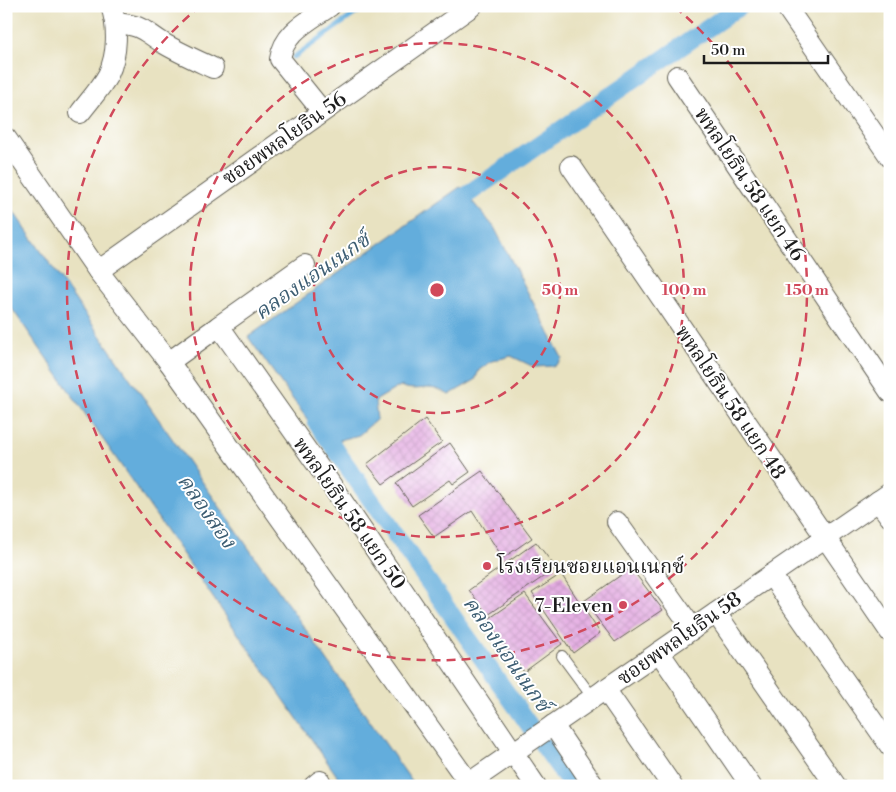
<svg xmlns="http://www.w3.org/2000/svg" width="896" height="792" viewBox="0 0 896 792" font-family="'Libre Bodoni','Noto Serif Thai',serif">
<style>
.water{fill:#64addc;stroke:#40647c}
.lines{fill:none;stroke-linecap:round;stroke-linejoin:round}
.stream{stroke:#64addc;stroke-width:5}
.canal{stroke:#64addc;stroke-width:18}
.building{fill:url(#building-cross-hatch)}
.service-casing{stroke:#636156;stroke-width:12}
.minor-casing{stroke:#636156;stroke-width:22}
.service{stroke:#fff;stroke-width:10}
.minor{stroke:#fff;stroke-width:20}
.ring{fill:none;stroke:#d1495b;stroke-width:2.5;stroke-dasharray:9 6}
.poi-dot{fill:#d1495b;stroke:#fff;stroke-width:2}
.labels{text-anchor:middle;stroke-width:4;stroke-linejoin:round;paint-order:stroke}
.street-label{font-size:20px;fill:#1c1c1c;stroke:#fff}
.poi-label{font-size:20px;fill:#1c1c1c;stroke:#fff;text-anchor:start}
.water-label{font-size:21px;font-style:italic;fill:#3c5d72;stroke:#fff}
.centre{fill:#d1495b;stroke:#fff;stroke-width:2.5}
.ring-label{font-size:15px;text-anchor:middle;font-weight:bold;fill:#d1495b;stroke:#fff;stroke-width:4;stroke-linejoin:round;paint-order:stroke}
</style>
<defs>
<pattern id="building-cross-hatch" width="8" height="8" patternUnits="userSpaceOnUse" patternTransform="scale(1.25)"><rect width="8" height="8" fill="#e2a6e0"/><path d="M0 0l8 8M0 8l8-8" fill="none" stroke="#c18ec0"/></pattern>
</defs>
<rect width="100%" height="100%" fill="#fff"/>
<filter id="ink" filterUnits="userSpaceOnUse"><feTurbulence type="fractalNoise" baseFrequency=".02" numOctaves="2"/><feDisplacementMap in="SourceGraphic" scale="10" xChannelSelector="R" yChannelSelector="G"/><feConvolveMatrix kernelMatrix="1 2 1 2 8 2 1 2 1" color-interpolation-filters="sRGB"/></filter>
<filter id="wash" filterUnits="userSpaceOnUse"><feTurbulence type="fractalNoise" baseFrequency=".0096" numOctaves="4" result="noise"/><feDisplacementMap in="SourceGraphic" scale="20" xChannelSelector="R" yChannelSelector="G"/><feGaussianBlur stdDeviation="1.12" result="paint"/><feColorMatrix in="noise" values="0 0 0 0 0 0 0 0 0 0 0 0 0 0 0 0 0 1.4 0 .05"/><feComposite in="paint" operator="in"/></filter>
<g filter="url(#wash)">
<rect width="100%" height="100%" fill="#e8e2c1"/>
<!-- water -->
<g class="water">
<path d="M460,187L494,227L562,358L555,366L534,367L511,356L492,361L479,370L475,380L449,395C427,381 420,394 400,386L375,401L377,419L359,435L325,444L248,337Z"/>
<polygon points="6,201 415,786 344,786 6,300"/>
</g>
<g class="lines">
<!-- stream -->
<polyline class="stream" points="294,57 366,6"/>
<!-- canal -->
<g class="canal">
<polyline points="449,207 740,6"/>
<polyline points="316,422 572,786"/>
</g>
</g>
<g id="blocks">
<!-- building -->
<g class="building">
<polygon points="425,419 442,442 383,484 367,464"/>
<polygon points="450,443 470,472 453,484 450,480 412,506 396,483"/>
<polygon points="482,471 532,538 503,558 472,511 434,537 418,515"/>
<polygon points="536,542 556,568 488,615 469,590"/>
<polygon points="631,568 663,610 615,642 584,601"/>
<polygon points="561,574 600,633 573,653 532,593"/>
<polygon points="525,594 562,644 524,672 487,620"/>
</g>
</g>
</g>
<g filter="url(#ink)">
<use href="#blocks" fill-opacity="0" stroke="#636156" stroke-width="1"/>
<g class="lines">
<!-- service casing -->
<g class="service-casing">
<polyline id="service" points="562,656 593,698"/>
</g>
<!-- minor casing -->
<g class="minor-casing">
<g id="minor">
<polyline points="789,11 890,157"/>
<path d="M116,23C144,26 141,29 163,43C178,52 196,60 213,68"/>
<polyline points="677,76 890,392"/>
<path d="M322,111L280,59C284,32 309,21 330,6"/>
<path d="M80,113C89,101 101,88 108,75C118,54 118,27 111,6"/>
<polyline points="6,138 98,271 169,362 471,786"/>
<polyline points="571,166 890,632"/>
<polyline points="98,271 472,6"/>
<polyline points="219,326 305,265"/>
<polyline points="169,362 219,326 330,483 536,786"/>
<polyline points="878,501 890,517"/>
<polyline points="617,522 693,629"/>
<polyline points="771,575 890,746"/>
<polyline points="716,613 836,786"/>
<polyline points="659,652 751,786"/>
<polyline points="605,689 672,786"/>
<polyline points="553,725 594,786"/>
<polyline points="469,783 890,493"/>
<polyline points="314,786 320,781"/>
</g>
</g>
<!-- service -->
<use href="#service" class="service"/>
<!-- minor -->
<use href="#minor" class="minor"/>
</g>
</g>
<!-- distance rings -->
<g class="ring">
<circle cx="437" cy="290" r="123"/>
<circle cx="437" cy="290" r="247"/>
<path d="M675 7A370 370 0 1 1 199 7"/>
</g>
<!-- markers -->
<g class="poi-dot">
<circle cx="487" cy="566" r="5"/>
<circle cx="623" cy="605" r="5"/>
</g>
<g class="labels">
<!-- street labels -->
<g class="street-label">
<text transform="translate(284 138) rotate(-35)" y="7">ซอยพหลโยธิน 56</text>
<text transform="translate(750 184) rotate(56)" y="7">พหลโยธิน 58 แยก 46</text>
<text transform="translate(731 402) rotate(56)" y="7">พหลโยธิน 58 แยก 48</text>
<text transform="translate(350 513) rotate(55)" y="7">พหลโยธิน 58 แยก 50</text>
<text transform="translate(679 638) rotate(-35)" y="7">ซอยพหลโยธิน 58</text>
</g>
<!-- poi labels -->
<g class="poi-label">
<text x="497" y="573">โรงเรียนซอยแอนเนกซ์</text>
<text x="613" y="612" text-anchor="end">7-Eleven</text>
</g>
<!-- water labels -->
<g class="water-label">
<text transform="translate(312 276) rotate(-35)" y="7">คลองแอนเนกซ์</text>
<text transform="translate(207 511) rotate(55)" y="7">คลองสอง</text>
<text transform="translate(507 654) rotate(55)" y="7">คลองแอนเนกซ์</text>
</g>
</g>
<circle cx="437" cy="290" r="8" class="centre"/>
<g class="ring-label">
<text x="560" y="295">50 m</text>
<text x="684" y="295">100 m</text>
<text x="807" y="295">150 m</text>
</g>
<!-- margin -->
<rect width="896" height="792" fill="none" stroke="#fff" stroke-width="25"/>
<!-- scale -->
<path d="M704 55v8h124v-8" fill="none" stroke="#1c1c1c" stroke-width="2.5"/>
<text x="711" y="55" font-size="15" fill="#1c1c1c" stroke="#ffffff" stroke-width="4" paint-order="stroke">50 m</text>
</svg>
